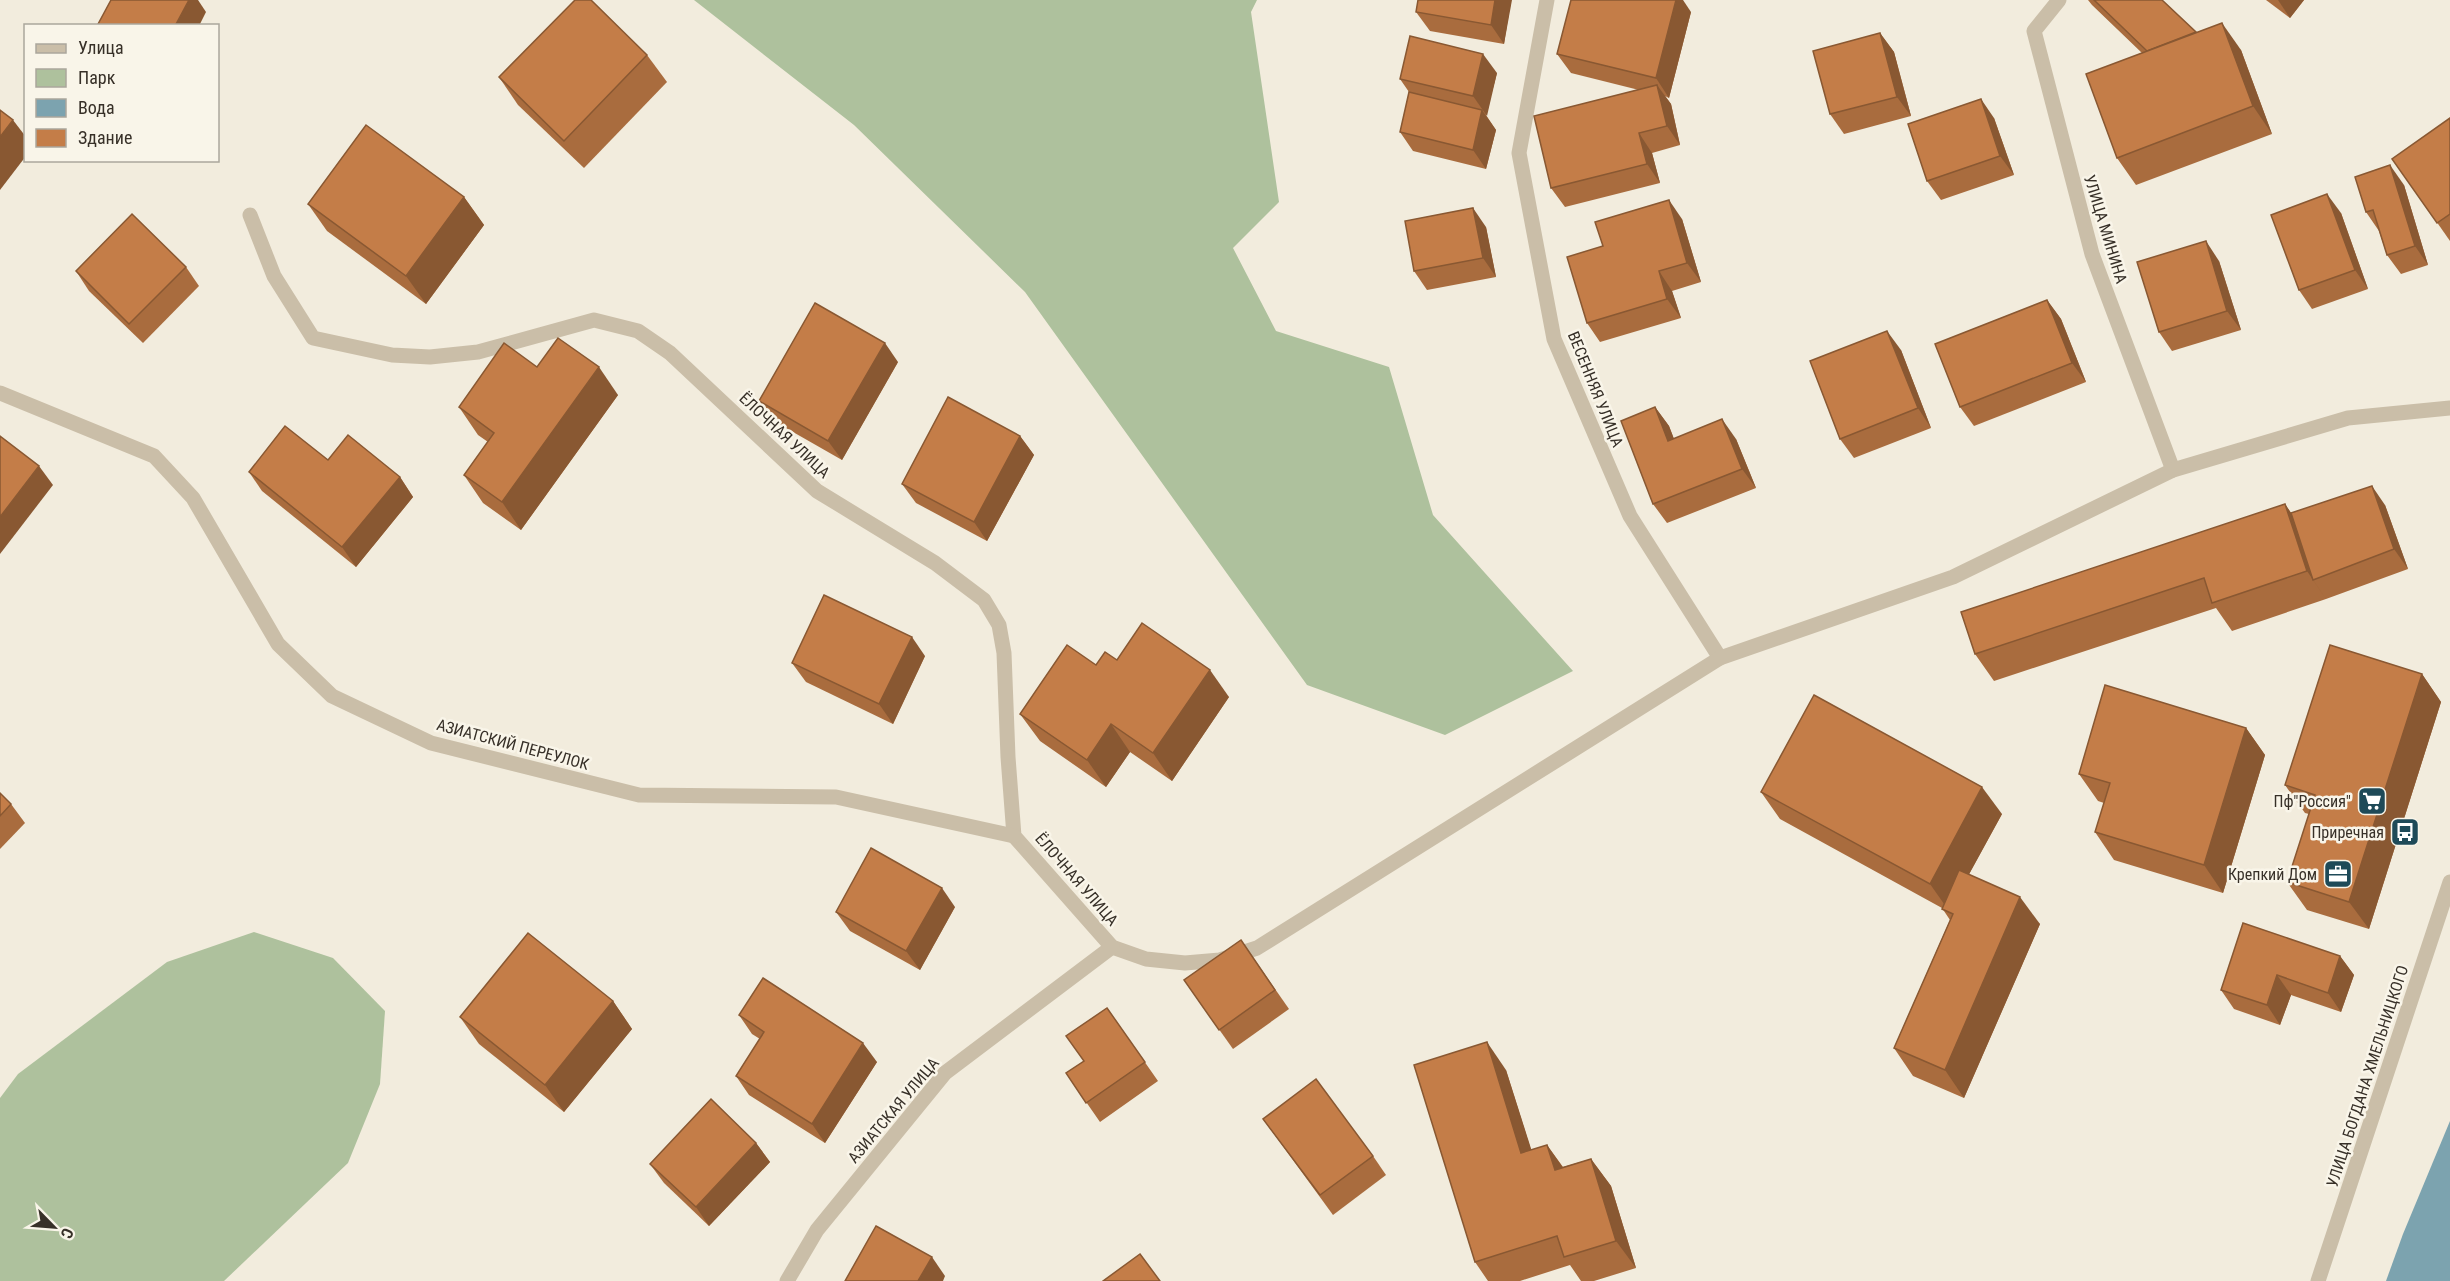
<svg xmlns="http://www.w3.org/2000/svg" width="2450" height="1281" viewBox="0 0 2450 1281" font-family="'Roboto Condensed',sans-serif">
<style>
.green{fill:#aec19d}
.water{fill:#7ca3af}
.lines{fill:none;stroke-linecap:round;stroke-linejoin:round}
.minor{stroke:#cabea8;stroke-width:15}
.wall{fill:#a96c3e}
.shaded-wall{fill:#895832}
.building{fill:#c47d48;stroke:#895832;stroke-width:1.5}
.labels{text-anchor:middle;stroke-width:5;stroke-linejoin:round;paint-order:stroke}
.street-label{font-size:16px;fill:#373028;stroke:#f9f5e9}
.poi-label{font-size:16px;fill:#373028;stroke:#f9f5e9;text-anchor:end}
</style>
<rect width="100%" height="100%" fill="#f2ecdd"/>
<!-- green -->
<g class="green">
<polygon points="694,0 1257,0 1251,12 1279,202 1233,248 1276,331 1389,367 1433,515 1573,671 1445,735 1307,685 1025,292 854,125"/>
<polygon points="254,932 333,958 385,1011 380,1084 348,1163 224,1281 0,1281 0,1098 18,1074 167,962"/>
</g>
<!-- water -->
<polygon class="water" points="2450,1121 2450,1281 2386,1281 2403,1234"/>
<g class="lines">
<!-- minor -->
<g class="minor">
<polyline points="1547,0 1519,153 1554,339 1630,516 1720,658"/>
<polyline points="2059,0 2034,31 2092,254 2173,470"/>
<polyline points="250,215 274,276 313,338 392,355 430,357 478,352 594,320 638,331 670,353 817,491 935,563 984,600 999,625 1004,653 1008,757 1014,836 1112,947 1146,959 1185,963 1220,960 1257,948 1720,658 1953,577 2173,470 2348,418 2450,408"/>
<polyline points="0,393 154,456 193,498 278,644 332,696 431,743 639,795 836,797 1014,836"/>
<polyline points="787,1281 817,1230 945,1073 1112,947"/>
<polyline points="2318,1281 2450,882"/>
</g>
</g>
<!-- wall -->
<g class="wall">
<polygon points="1418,0 1511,0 1504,44 1430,31 1416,12"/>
<polygon points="2088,0 2162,0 2196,32 2241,50 2272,134 2136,185 2117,158 2142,53 2092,5"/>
<polygon points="2266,0 2304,0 2290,18"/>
<polygon points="1691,12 1669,98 1665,96 1671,104 1680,145 1652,153 1660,183 1565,207 1551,188 1639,90 1571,73 1557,54"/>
<polygon points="1880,33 1894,52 1911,116 1844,134 1830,114"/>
<polygon points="647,55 667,82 584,168 518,105 499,77"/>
<polygon points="1497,73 1486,115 1496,130 1486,169 1413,151 1400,132 1409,92 1400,79"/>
<polygon points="1994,118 2014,175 1941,200 1927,181"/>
<polygon points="2450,118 2450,241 2406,178"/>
<polygon points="2404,185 2428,265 2401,274 2387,255 2379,231 2366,212"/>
<polygon points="464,197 484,225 426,304 327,231 308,204"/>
<polygon points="2341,213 2368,289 2312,309 2299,290"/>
<polygon points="1682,219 1701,282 1672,291 1681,318 1600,342 1587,323 1603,246"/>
<polygon points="1486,227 1496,277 1427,290 1414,271"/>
<polygon points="2219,261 2241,330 2172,351 2159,332"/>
<polygon points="186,267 199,286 143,343 89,291 76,271"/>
<polygon points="2047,300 2061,319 2086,382 1974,426 1960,407"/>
<polygon points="1901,350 1931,428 1854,458 1840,439"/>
<polygon points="898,362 842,460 772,420 759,401"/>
<polygon points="537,367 618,395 521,530 483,503 464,475 488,442 478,435 459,407"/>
<polygon points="1655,407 1669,426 1674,439 1736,439 1756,488 1667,523 1653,504"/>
<polygon points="1020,436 1034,455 987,541 916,503 902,484"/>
<polygon points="328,460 400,477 413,497 356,567 262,491 249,472"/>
<polygon points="2285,504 2291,513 2385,505 2408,569 2326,599 2232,631 2216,608 1994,681 1975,654"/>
<polygon points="925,656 893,724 806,682 792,663"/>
<polygon points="1117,660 1229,697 1172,781 1130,752 1106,787 1040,741 1020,714 1096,665"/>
<polygon points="2422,674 2441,702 2369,929 2307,910 2287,882 2309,814 2305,813 2285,785"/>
<polygon points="2246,728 2265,755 2223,893 2114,860 2095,832 2104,803 2098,801 2079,774"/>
<polygon points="1761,792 2002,814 1969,874 2040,924 1964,1098 1913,1076 1894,1048 1950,920 1942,908 1780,819"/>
<polygon points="0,793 11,804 25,823 0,849"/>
<polygon points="955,907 920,970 850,931 836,912"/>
<polygon points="1241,940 1289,1009 1233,1049 1184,980"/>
<polygon points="2340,956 2354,975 2341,1012 2291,995 2280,1025 2234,1009 2221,990"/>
<polygon points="613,1001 632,1029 564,1112 479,1044 460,1017"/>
<polygon points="1107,1008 1158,1081 1100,1122 1066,1073 1084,1061"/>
<polygon points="739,1015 877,1062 825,1143 749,1095 736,1076 760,1039 752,1034"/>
<polygon points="1506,1070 1531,1150 1547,1145 1563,1167 1591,1159 1611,1186 1636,1268 1594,1281 1581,1281 1570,1265 1520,1281 1488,1281 1475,1262"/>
<polygon points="1263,1119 1373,1156 1386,1175 1333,1215"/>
<polygon points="756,1143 770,1162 709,1226 664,1183 650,1164"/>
</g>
<!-- shaded-wall -->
<g class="shaded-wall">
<polygon points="189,0 198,0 206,12 199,26 175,26"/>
<polygon points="1495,0 1512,0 1504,44 1491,25"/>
<polygon points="1676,0 1683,0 1691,12 1669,98 1656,78"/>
<polygon points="2278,0 2304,0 2290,18"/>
<polygon points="2222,23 2241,50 2272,134 2253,106"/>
<polygon points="1880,33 1894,52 1911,116 1897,97"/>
<polygon points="1483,54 1497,73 1487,116 1473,96"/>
<polygon points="1657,85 1671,104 1680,145 1667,126"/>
<polygon points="1981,99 1994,118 2014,175 2000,156"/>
<polygon points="1482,110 1496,130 1486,169 1473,150"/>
<polygon points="13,120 26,137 26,156 0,190 0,137"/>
<polygon points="1639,133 1652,153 1660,183 1647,164"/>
<polygon points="2390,165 2404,185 2428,265 2415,246"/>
<polygon points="2327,194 2341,213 2368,289 2355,270"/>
<polygon points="464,197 484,225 426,304 406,276"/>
<polygon points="1669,200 1682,219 1701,282 1687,263"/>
<polygon points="1473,208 1486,227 1496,277 1483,258"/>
<polygon points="2206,241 2219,261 2241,330 2227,311"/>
<polygon points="1659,271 1672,291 1681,318 1667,299"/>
<polygon points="2047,300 2061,319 2086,382 2072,363"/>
<polygon points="1887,331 1901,350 1931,428 1918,408"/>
<polygon points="885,343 898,362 842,460 828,441"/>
<polygon points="599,367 618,395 521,530 502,502"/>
<polygon points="1655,407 1669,426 1682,460 1668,441"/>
<polygon points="1722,419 1736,439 1756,488 1742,469"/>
<polygon points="1020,436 1034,455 987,541 974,522"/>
<polygon points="39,466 53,485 0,554 0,517"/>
<polygon points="400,477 413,497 356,567 342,547"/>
<polygon points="2372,486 2385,505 2408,569 2394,549"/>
<polygon points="2285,504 2304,532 2313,580 2326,599 2307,571"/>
<polygon points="912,637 925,656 893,724 879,704"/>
<polygon points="1210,670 1229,697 1172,781 1153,753"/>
<polygon points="2422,674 2441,702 2369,929 2349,902"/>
<polygon points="1111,724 1130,752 1106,787 1087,760"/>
<polygon points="2246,728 2265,755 2223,893 2204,865"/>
<polygon points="1982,787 2002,814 1949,911 1930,884"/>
<polygon points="942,888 955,907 920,970 906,951"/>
<polygon points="2020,897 2040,924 1964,1098 1945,1070"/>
<polygon points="2340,956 2354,975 2341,1012 2328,993"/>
<polygon points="2277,975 2291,995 2280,1025 2267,1005"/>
<polygon points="613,1001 632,1029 564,1112 545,1085"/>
<polygon points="1487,1042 1506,1070 1541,1180 1521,1153"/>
<polygon points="863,1043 877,1062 825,1143 812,1124"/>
<polygon points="756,1143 770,1162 709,1226 696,1207"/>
<polygon points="1547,1145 1566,1172 1555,1170"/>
<polygon points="1591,1159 1611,1186 1636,1268 1616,1241"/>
<polygon points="932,1257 945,1276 943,1281 918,1281"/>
</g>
<!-- building -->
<g class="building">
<polygon points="111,0 189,0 175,26 97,26"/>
<polygon points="575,0 591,0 647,55 564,141 499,77"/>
<polygon points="1418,0 1495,0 1491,25 1416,12"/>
<polygon points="1571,0 1676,0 1656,78 1557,54"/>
<polygon points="2094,0 2162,0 2196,32 2147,51"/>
<polygon points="2222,23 2253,106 2117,158 2086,74"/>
<polygon points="1880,33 1897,97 1830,114 1813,51"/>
<polygon points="1410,36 1483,54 1473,96 1400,79"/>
<polygon points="1657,85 1667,126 1639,133 1647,164 1551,188 1534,116"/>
<polygon points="1409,92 1482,110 1473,150 1400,132"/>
<polygon points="1981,99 2000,156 1927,181 1908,124"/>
<polygon points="0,110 13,120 0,137"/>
<polygon points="2450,118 2450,214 2437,223 2392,159"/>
<polygon points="366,125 464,197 406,276 308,204"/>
<polygon points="2390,165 2415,246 2387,255 2373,210 2366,212 2355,177"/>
<polygon points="2327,194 2355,270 2299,290 2271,215"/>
<polygon points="1669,200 1687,263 1659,271 1667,299 1587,323 1567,257 1603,246 1595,222"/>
<polygon points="1473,208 1483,258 1414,271 1405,221"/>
<polygon points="132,214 186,267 129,324 76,271"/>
<polygon points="2206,241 2227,311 2159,332 2137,262"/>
<polygon points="2047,300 2072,363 1960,407 1935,344"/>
<polygon points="815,303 885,343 828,441 759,401"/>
<polygon points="1887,331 1918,408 1840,439 1810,361"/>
<polygon points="558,338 599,367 502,502 464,475 494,433 459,407 504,343 537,367"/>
<polygon points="948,397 1020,436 974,522 902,484"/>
<polygon points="1655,407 1668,441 1722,419 1742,469 1653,504 1621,421"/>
<polygon points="285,426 328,460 348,435 400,477 342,547 249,472"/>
<polygon points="0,436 39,466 0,517"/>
<polygon points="2372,486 2394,549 2313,580 2291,513"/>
<polygon points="2285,504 2307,571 2212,603 2204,578 1975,654 1961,612"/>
<polygon points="824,595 912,637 879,704 792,663"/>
<polygon points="1142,623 1210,670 1153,753 1111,724 1087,760 1020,714 1067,645 1096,665 1105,652 1117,660"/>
<polygon points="2330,645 2422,674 2349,902 2287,882 2315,795 2285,785"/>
<polygon points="2105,685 2246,728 2204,865 2095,832 2110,783 2079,774"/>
<polygon points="1814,695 1982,787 1930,884 1761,792"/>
<polygon points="0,793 11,804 0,816"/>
<polygon points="871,848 942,888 906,951 836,912"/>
<polygon points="1959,870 2020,897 1945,1070 1894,1048 1953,914 1942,909"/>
<polygon points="2243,923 2340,956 2328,993 2277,975 2267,1005 2221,990"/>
<polygon points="528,933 613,1001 545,1085 460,1017"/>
<polygon points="1241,940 1275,990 1219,1030 1184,980"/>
<polygon points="763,978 863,1043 812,1124 736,1076 764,1032 739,1015"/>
<polygon points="1107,1008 1145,1062 1086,1103 1066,1073 1084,1061 1066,1036"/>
<polygon points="1487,1042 1521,1153 1547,1145 1555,1170 1591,1159 1616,1241 1564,1257 1557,1236 1475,1262 1414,1065"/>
<polygon points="1316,1079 1373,1156 1320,1195 1263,1119"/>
<polygon points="711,1099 756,1143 696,1207 650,1164"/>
<polygon points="876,1226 932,1257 918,1281 845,1281"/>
<polygon points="1140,1254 1160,1281 1103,1281"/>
</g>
<!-- icons -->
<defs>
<g id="supermarket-square" transform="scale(1.5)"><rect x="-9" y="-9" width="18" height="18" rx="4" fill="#1e4a58" stroke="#f9f5e9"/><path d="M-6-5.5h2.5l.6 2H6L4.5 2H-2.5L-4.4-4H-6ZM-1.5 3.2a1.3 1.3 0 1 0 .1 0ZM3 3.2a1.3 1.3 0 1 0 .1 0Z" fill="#fff"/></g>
<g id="bus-square" transform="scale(1.5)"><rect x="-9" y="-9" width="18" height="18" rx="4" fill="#1e4a58" stroke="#f9f5e9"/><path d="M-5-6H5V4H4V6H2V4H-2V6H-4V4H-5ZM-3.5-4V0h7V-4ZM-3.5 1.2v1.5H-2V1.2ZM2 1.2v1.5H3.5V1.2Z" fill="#fff"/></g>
<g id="office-square" transform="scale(1.5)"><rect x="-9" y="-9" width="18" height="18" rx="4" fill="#1e4a58" stroke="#f9f5e9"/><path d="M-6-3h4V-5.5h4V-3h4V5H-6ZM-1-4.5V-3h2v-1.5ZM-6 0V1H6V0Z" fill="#fff"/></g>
</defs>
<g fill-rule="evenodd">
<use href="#supermarket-square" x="2372" y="801"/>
<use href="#bus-square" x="2405" y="832"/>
<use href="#office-square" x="2338" y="874"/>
</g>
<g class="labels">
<!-- street labels -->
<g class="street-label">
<text transform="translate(2106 229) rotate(73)" y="6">УЛИЦА МИНИНА</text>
<text transform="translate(1596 389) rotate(68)" y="6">ВЕСЕННЯЯ УЛИЦА</text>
<text transform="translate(785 435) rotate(43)" y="6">ЁЛОЧНАЯ УЛИЦА</text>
<text transform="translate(513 744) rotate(15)" y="6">АЗИАТСКИЙ ПЕРЕУЛОК</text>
<text transform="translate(1077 879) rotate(49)" y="6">ЁЛОЧНАЯ УЛИЦА</text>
<text transform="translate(2367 1076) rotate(-72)" y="6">УЛИЦА БОГДАНА ХМЕЛЬНИЦКОГО</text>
<text transform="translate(893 1110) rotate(-50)" y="6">АЗИАТСКАЯ УЛИЦА</text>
</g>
<!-- poi labels -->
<g class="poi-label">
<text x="2351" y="807">Пф"Россия"</text>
<text x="2384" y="838">Приречная</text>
<text x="2317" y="880">Крепкий Дом</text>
</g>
</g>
<!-- legend -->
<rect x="24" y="24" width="195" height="138" fill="#f9f5e9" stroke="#aba69c" stroke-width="1.5"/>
<rect x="36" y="44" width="30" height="9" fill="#cabea8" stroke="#aba69c" stroke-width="1.5"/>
<text x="78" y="54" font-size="18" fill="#373028">Улица</text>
<rect x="36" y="69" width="30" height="18" fill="#aec19d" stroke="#aba69c" stroke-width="1.5"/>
<text x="78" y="84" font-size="18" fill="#373028">Парк</text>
<rect x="36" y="99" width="30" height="18" fill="#7ca3af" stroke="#aba69c" stroke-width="1.5"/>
<text x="78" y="114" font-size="18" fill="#373028">Вода</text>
<rect x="36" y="129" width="30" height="18" fill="#c47d48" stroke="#aba69c" stroke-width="1.5"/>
<text x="78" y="144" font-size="18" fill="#373028">Здание</text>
<!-- north arrow -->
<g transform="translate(54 1227) rotate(115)" stroke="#f9f5e9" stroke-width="4.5" paint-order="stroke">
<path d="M0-4.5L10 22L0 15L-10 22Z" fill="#373028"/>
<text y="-9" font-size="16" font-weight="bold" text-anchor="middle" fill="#373028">С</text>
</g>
</svg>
